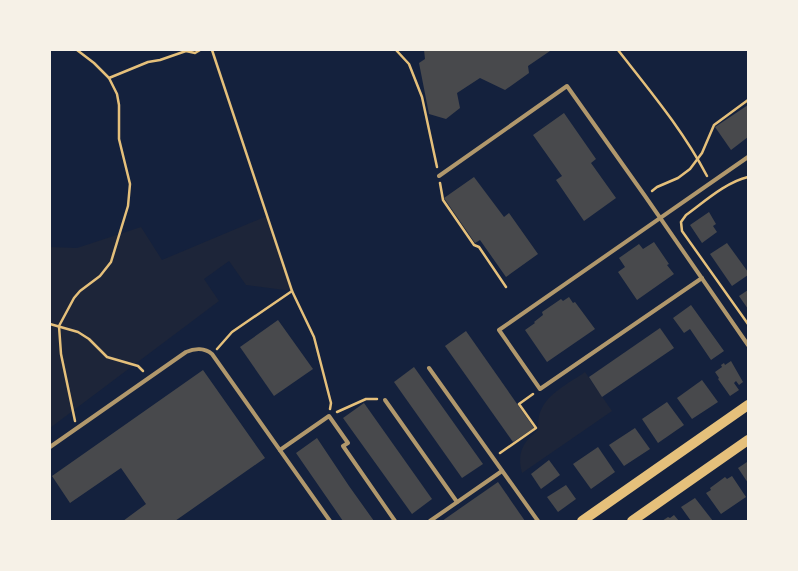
<svg xmlns="http://www.w3.org/2000/svg" width="798" height="571" viewBox="0 0 798 571" font-family="Commissioner,sans-serif">
<style>
.green{fill:#1d2539}
.building{fill:#48494c}
.lines{fill:none;stroke-linecap:round;stroke-linejoin:round}
.path{stroke:#e5c07b;stroke-width:2.5}
.minor{stroke:#b1986c;stroke-width:4}
.primary{stroke:#e5c07b;stroke-width:10}
</style>
<rect width="100%" height="100%" fill="#14213d"/>
<!-- green -->
<g class="green">
<polygon points="267,216 292,291 246,285 229,261 204,279 219,301 50,428 50,247 77,248 141,227 162,260"/>
<path d="M585,372L612,411L522,473C517,453 522,443 538,430C538,422 538,415 542,408C550,392 571,382 585,372Z"/>
</g>
<!-- building -->
<g class="building">
<polygon points="424,50 550,50 550,51 528,66 529,73 505,90 480,78 457,93 460,108 446,119 429,114 419,63 425,59"/>
<polygon points="748,105 748,137 731,150 715,127"/>
<polygon points="564,113 596,159 591,163 616,198 584,221 556,180 562,176 533,135"/>
<polygon points="474,177 504,217 509,213 538,254 506,277 480,240 475,243 444,198"/>
<polygon points="709,212 716,224 713,226 717,232 702,243 690,225"/>
<polygon points="654,242 669,264 667,265 674,274 637,300 618,272 625,267 619,258 639,244 643,249"/>
<polygon points="727,243 748,272 748,275 732,286 710,254"/>
<polygon points="748,290 748,309 739,296"/>
<polygon points="569,297 573,303 575,302 595,329 547,362 525,330 535,323 534,322 543,315 542,312 561,299 563,301"/>
<polygon points="691,305 724,351 711,360 690,329 684,333 673,318"/>
<polygon points="278,320 313,369 274,396 240,347"/>
<polygon points="660,328 674,348 602,397 589,377"/>
<polygon points="466,331 534,428 513,442 445,346"/>
<polygon points="731,361 743,382 739,385 736,381 734,383 739,390 730,396 718,379 719,378 715,372 722,367 721,365 724,363 725,365"/>
<polygon points="414,367 483,464 462,478 394,382"/>
<polygon points="203,370 265,458 175,521 123,521 146,504 121,468 70,503 52,476"/>
<polygon points="702,380 718,402 692,419 677,398"/>
<polygon points="667,402 684,425 658,443 642,419"/>
<polygon points="364,403 432,499 412,514 343,418"/>
<polygon points="635,428 650,449 624,466 609,445"/>
<polygon points="317,438 349,486 374,521 343,521 296,453"/>
<polygon points="598,447 615,472 591,489 573,464"/>
<polygon points="549,460 560,475 541,489 531,474"/>
<polygon points="747,462 748,463 748,483 738,468"/>
<polygon points="732,476 746,497 721,514 706,493 711,490 710,488 725,477 727,479"/>
<polygon points="498,482 525,521 442,521 462,507"/>
<polygon points="566,485 576,499 558,512 547,497"/>
<polygon points="695,498 713,521 691,521 681,507"/>
<polygon points="674,515 679,521 662,521 668,517 670,518"/>
</g>
<g class="lines">
<!-- path -->
<g class="path">
<polyline points="212,50 292,291 232,332 217,349"/>
<polyline points="396,50 409,64 422,97 437,167"/>
<path d="M618,50C650,91 683,130 707,176"/>
<polyline points="109,78 148,62 160,60 186,51 195,53 200,50"/>
<path d="M748,177C726,182 704,202 686,215L681,222L682,231L748,324"/>
<polyline points="440,183 443,200 474,245 479,247 506,287"/>
<polyline points="652,191 657,187 678,178 690,169 702,153 714,125 748,100"/>
<polyline points="292,291 314,337 331,403 330,409"/>
<polyline points="50,324 78,332 89,339 107,357 138,366 143,371"/>
<polyline points="337,412 366,399 377,399"/>
<polyline points="75,421 61,354 59,326 74,298 80,291 100,276 111,262 128,206 130,184 119,139 119,105 117,94 109,78 94,63 77,50"/>
<polyline points="500,453 536,428 519,404 533,394"/>
</g>
<!-- minor -->
<g class="minor">
<polyline points="439,176 567,86 645,196 748,345"/>
<polyline points="702,278 540,389 499,330 748,157"/>
<polyline points="429,368 538,521"/>
<polyline points="385,400 457,502"/>
<path d="M50,447L186,352C195,348 205,348 212,354L330,521"/>
<polyline points="280,450 329,416 348,443 343,446 395,521"/>
<polyline points="430,521 502,471"/>
</g>
<!-- primary -->
<g class="primary">
<polyline points="582,521 748,405"/>
<polyline points="632,521 748,440"/>
</g>
</g>
<!-- border -->
<rect width="798" height="571" fill="none" stroke="#f6f1e7" stroke-width="102"/>
</svg>
